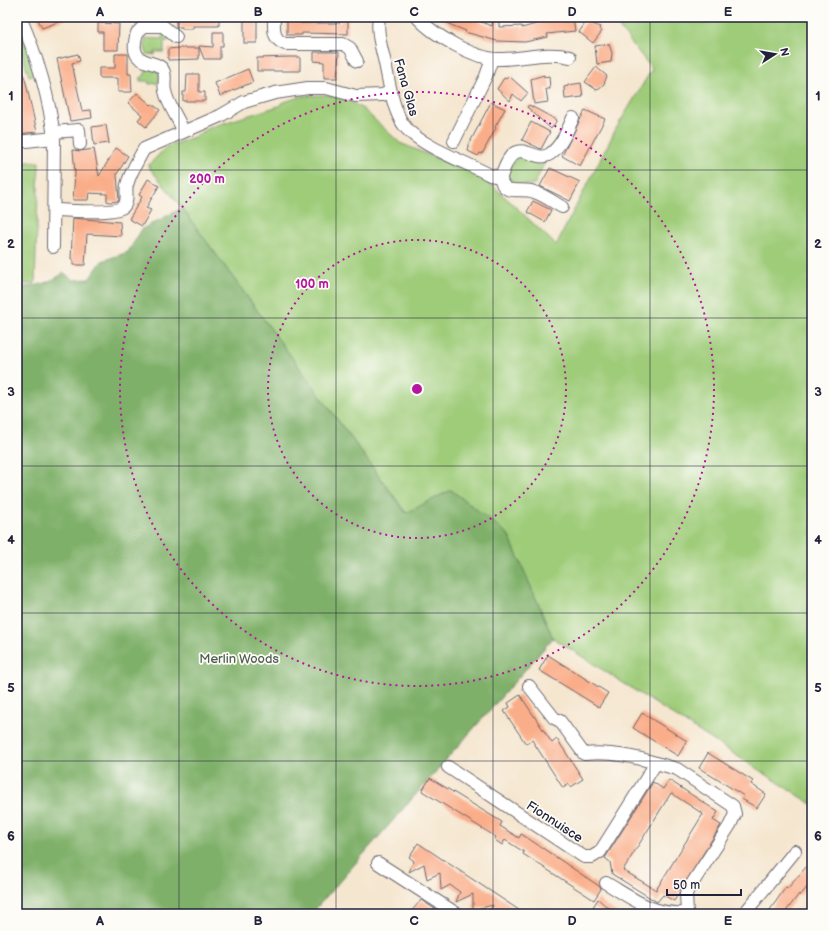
<svg xmlns="http://www.w3.org/2000/svg" width="829" height="931" viewBox="0 0 829 931" font-family="'Balsamiq Sans',sans-serif">
<style>
.green{fill:#9fcc79;stroke:#60775a}
.forest{fill:#7fb069;stroke:#506952}
.building{fill:#faad89;fill-rule:evenodd}
.lines{fill:none;stroke-linecap:round;stroke-linejoin:round}
.street-casing{stroke:#6c676f;stroke-width:14}
.street{stroke:#fff;stroke-width:12}
.grid{fill:none;stroke:#22223b;stroke-width:1;stroke-opacity:0.55}
.ring{fill:none;stroke:#b5179e;stroke-width:2;stroke-dasharray:2 4}
.labels{text-anchor:middle;stroke-width:3.5;stroke-linejoin:round;paint-order:stroke}
.street-label{font-size:13px;fill:#22223b;stroke:#fdfcf7}
.park-label{font-size:13px;fill:#4e5e51;stroke:#fdfcf7}
.centre{fill:#b5179e;stroke:#fdfcf7;stroke-width:2}
.ring-label{font-size:12px;text-anchor:middle;font-weight:bold;fill:#b5179e;stroke:#fdfcf7;stroke-width:3.5;stroke-linejoin:round;paint-order:stroke}
.neatline{fill:none;stroke:#22223b;stroke-width:1.5}
.grid-label{font-size:13px;text-anchor:middle;font-weight:bold;fill:#22223b}
</style>
<rect width="100%" height="100%" fill="#fdfcf7"/>
<filter id="ink" filterUnits="userSpaceOnUse"><feTurbulence type="fractalNoise" baseFrequency=".025" numOctaves="2"/><feDisplacementMap in="SourceGraphic" scale="8" xChannelSelector="R" yChannelSelector="G"/><feConvolveMatrix kernelMatrix="1 2 1 2 8 2 1 2 1" color-interpolation-filters="sRGB"/></filter>
<filter id="wash" filterUnits="userSpaceOnUse"><feTurbulence type="fractalNoise" baseFrequency=".012" numOctaves="4" result="noise"/><feDisplacementMap in="SourceGraphic" scale="16" xChannelSelector="R" yChannelSelector="G"/><feGaussianBlur stdDeviation="0.9" result="paint"/><feColorMatrix in="noise" values="0 0 0 0 0 0 0 0 0 0 0 0 0 0 0 0 0 1.4 0 .05"/><feComposite in="paint" operator="in"/></filter>
<g filter="url(#wash)">
<rect width="100%" height="100%" fill="#f5e6cf"/>
<!-- green -->
<g class="green">
<polygon points="611,17 812,17 812,804 553,638 508,534 451,490 407,514 182,208 148,166 166,147 194,137 211,127 282,105 281,103 302,96 327,95 348,100 363,109 400,143 485,178 556,245 617,127 652,69"/>
<polygon points="163,30 167,35 168,41 164,41 164,52 155,52 155,55 147,54 145,48 145,38 162,39"/>
<polygon points="22,31 35,74 29,76 17,39 17,33"/>
<polygon points="149,66 160,71 159,82 158,83 149,84 148,81 140,81 140,78 143,77"/>
<path d="M520,155L546,160L534,185H515L509,183C506,172 511,162 520,155Z"/>
<polygon points="17,162 39,162 35,284 17,284"/>
</g>
<!-- forest -->
<path class="forest" d="M182,208L406,513L451,490L508,534L553,638L311,914H17V288C38,286 47,284 64,273L73,280L89,279L102,261L128,252L142,229Z"/>
<g id="blocks">
<!-- building -->
<g class="building">
<polygon points="37,17 69,17 69,18 42,28"/>
<polygon points="176,17 219,18 219,26 193,26 193,29 182,29 182,27 176,27"/>
<rect x="244" y="17" width="13" height="26"/>
<polygon points="287,17 300,17 300,23 340,23 340,18 348,18 348,34 302,33 302,35 287,35"/>
<polygon points="440,17 465,17 470,19 471,18 492,26 493,17 499,17 499,27 522,26 522,28 560,17 573,17 575,31 547,34 548,37 525,42 497,41 465,32 466,31 451,25"/>
<polygon points="587,21 600,27 599,29 602,31 593,43 579,32"/>
<polygon points="98,23 119,24 118,50 103,50 103,32 98,32"/>
<polygon points="213,32 223,32 223,46 220,46 220,59 204,59 199,46 213,47"/>
<polygon points="609,44 612,53 611,62 597,64 595,46"/>
<polygon points="179,48 199,48 199,59 168,60 168,49"/>
<polygon points="314,52 339,52 337,78 324,78 324,62 314,61"/>
<polygon points="78,54 80,61 72,63 82,111 91,110 92,118 70,121 57,59"/>
<polygon points="115,54 128,54 128,74 131,74 132,92 118,92 118,78 101,78 99,76 99,68 115,68"/>
<polygon points="290,57 300,57 300,71 257,71 257,58"/>
<polygon points="17,60 19,60 26,83 37,132 17,134 17,125 20,125 17,111 20,111 17,99"/>
<polygon points="596,67 607,76 604,84 597,90 585,82"/>
<polygon points="248,69 253,82 220,96 215,83"/>
<polygon points="187,74 199,74 199,92 205,92 205,101 183,101 183,92 186,92"/>
<polygon points="544,75 544,77 549,76 550,89 546,89 548,102 534,104 531,79"/>
<polygon points="509,76 528,93 521,101 513,94 510,101 497,89 504,78 506,79"/>
<polygon points="581,83 583,97 565,99 564,87 568,86 568,85"/>
<polygon points="137,93 151,105 152,104 160,110 146,127 138,120 142,115 128,103"/>
<polygon points="491,102 505,109 495,127 496,128 482,154 480,153 478,156 468,151 469,147 468,146"/>
<polygon points="529,105 557,120 551,129 527,107"/>
<polygon points="585,110 605,119 580,166 562,156"/>
<polygon points="531,122 550,132 541,149 522,140"/>
<polygon points="106,125 109,143 94,145 92,127"/>
<polygon points="116,148 128,156 117,174 119,201 110,202 107,201 107,194 89,193 88,200 73,200 75,173 73,150 80,151 94,149 99,176"/>
<polygon points="550,168 580,182 570,201 540,186"/>
<polygon points="148,179 159,186 146,208 151,210 142,226 129,219 142,197 139,195"/>
<polygon points="533,201 551,210 545,222 527,212"/>
<polygon points="73,218 120,222 121,236 87,234 85,265 73,265 73,259 71,259"/>
<polygon points="548,655 608,693 599,707 539,670"/>
<polygon points="520,695 552,743 557,739 583,779 571,787 569,784 563,788 532,740 526,744 504,711 510,707 508,703"/>
<polygon points="642,713 687,741 678,756 633,728"/>
<polygon points="708,753 753,781 751,784 766,794 757,808 742,799 744,796 699,768"/>
<polygon points="430,778 502,822 500,826 519,838 521,834 529,839 599,886 601,889 594,900 523,854 524,852 505,840 502,845 495,840 496,837 422,791"/>
<path d="M669,780L718,812L713,820L721,825L674,901L663,895L657,902L612,874L610,862L605,858L653,782L663,789ZM671,793L703,814L656,890L623,870Z"/>
<polygon points="418,843 463,873 525,914 488,914 493,905 473,910 473,894 456,902 460,892 450,885 441,890 440,873 427,879 424,864 409,872 414,861 409,857"/>
<polygon points="812,860 812,881 800,896 799,894 784,914 767,914 786,887 788,888"/>
<polygon points="598,899 606,906 619,914 603,914 593,907"/>
<polygon points="421,900 435,909 431,914 409,914"/>
</g>
</g>
</g>
<g filter="url(#ink)">
<use href="#blocks" fill-opacity="0" stroke="#6c676f" stroke-width="1"/>
<g class="lines">
<!-- street casing -->
<g class="street-casing">
<g id="street">
<path d="M274,17C274,29 272,39 285,44H343L350,48L357,61"/>
<path d="M379,17C376,34 383,52 386,68C390,87 393,109 403,124C415,144 468,163 490,175L501,177"/>
<path d="M417,17C433,35 476,60 500,59C524,59 547,51 570,57"/>
<path d="M176,37L163,26H144L137,33C126,69 157,58 163,70C167,76 163,84 165,91C168,106 178,117 183,131"/>
<polyline points="53,132 79,130 80,144"/>
<polyline points="454,141 486,76 492,59"/>
<path d="M17,142L54,138C49,95 37,56 20,17"/>
<path d="M562,207C553,202 544,195 534,192C523,187 501,197 501,177C516,128 532,166 550,154C562,145 567,131 573,118"/>
<path d="M54,210C67,210 117,215 124,206C129,200 125,192 127,185C130,173 138,160 144,149L220,116L244,102L275,93L308,88H326L356,96L382,95L391,92"/>
<polyline points="53,247 54,138"/>
<path d="M529,686L554,718L560,721L584,754C609,751 633,756 656,763"/>
<polyline points="448,767 584,857 592,857 600,852 656,763 677,769 733,806 735,814 730,825 686,893 687,914"/>
<polyline points="378,863 457,914"/>
<path d="M606,883C633,899 652,915 686,913"/>
<polyline points="744,914 795,851"/>
</g>
</g>
<!-- street -->
<use href="#street" class="street"/>
</g>
</g>
<!-- grid -->
<path class="grid" d="M179,17V914M336,17V914M493,17V914M650,17V914M17,170H812M17,318H812M17,466H812M17,613H812M17,761H812"/>
<!-- distance rings -->
<g class="ring">
<circle cx="417" cy="389" r="149"/>
<circle cx="417" cy="389" r="297"/>
</g>
<g class="labels">
<!-- street labels -->
<g class="street-label">
<text transform="translate(407 87) rotate(74)" y="5">Fana Glas</text>
<text transform="translate(555 821) rotate(33)" y="5">Fionnuisce</text>
</g>
<!-- park labels -->
<g class="park-label">
<text x="239" y="663">Merlin Woods</text>
</g>
</g>
<circle cx="417" cy="389" r="6" class="centre"/>
<g class="ring-label">
<text x="207" y="183">200 m</text>
<text x="312" y="288">100 m</text>
</g>
<!-- margin -->
<rect width="829" height="931" fill="none" stroke="#fdfcf7" stroke-width="44"/>
<!-- north arrow -->
<g transform="translate(775 54) rotate(78)" stroke="#fdfcf7" stroke-width="3" paint-order="stroke">
<path d="M0-3L7 15L0 10L-7 15Z" fill="#22223b"/>
<text y="-6" font-size="11" font-weight="bold" text-anchor="middle" fill="#22223b">N</text>
</g>
<!-- scale -->
<path d="M667 889v6h74v-6" fill="none" stroke="#22223b" stroke-width="2"/>
<text x="673" y="889" font-size="12" fill="#22223b" stroke="#fdfcf7" stroke-width="3" paint-order="stroke">50 m</text>
<rect x="22" y="22" width="785" height="887" class="neatline"/>
<g class="grid-label">
<text x="100" y="16">A</text>
<text x="258" y="16">B</text>
<text x="414" y="16">C</text>
<text x="572" y="16">D</text>
<text x="728" y="16">E</text>
<text x="11" y="100">1</text>
<text x="818" y="100">1</text>
<text x="11" y="248">2</text>
<text x="818" y="248">2</text>
<text x="11" y="396">3</text>
<text x="818" y="396">3</text>
<text x="11" y="544">4</text>
<text x="818" y="544">4</text>
<text x="11" y="692">5</text>
<text x="818" y="692">5</text>
<text x="11" y="840">6</text>
<text x="818" y="840">6</text>
<text x="100" y="925">A</text>
<text x="258" y="925">B</text>
<text x="414" y="925">C</text>
<text x="572" y="925">D</text>
<text x="728" y="925">E</text>
</g>
</svg>
